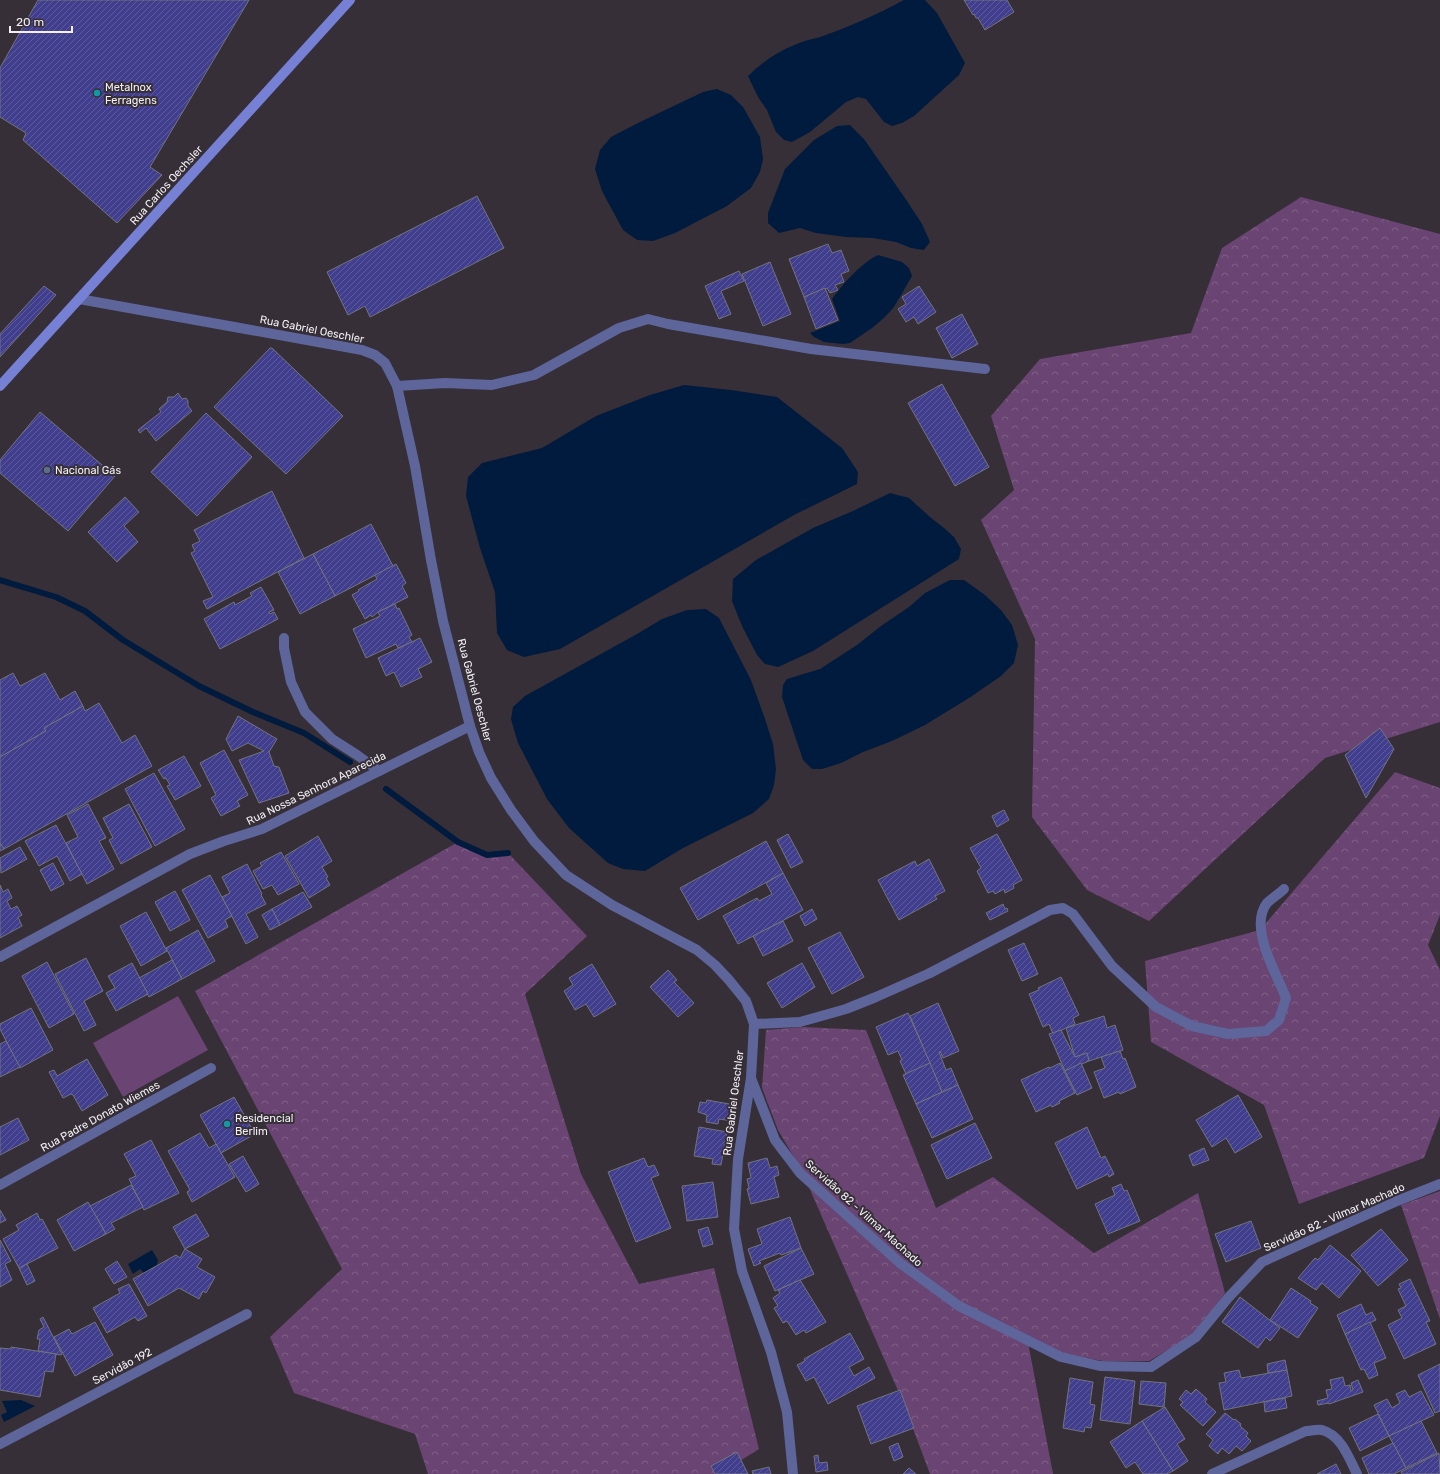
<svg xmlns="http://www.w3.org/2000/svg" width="1440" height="1474" viewBox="0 0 1440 1474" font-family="Rubik,sans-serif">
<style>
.forest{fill:url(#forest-crowns)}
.garden{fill:#6a4472}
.water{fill:#001b3e}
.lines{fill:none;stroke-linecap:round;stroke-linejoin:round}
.stream{stroke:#001b3e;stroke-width:6}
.building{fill:url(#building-hatch);stroke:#71737e}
.service{stroke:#5d659a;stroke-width:10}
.minor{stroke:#5d659a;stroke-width:10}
.secondary{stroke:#7680d5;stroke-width:10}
.culture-dot{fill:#0f9aa8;stroke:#362f37;stroke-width:1.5}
.service-dot{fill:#5c6f8a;stroke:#362f37;stroke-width:1.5}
.labels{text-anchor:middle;stroke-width:4;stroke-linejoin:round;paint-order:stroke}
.poi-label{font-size:11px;fill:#f3eff4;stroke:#362f37;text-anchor:start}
.street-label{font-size:11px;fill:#f3eff4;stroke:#362f37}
</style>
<defs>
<pattern id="forest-crowns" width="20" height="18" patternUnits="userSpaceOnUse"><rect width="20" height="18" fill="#6a4472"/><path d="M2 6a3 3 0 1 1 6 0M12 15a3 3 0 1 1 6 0" fill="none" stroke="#805f87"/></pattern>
<pattern id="building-hatch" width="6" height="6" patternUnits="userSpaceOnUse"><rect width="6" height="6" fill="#413e8d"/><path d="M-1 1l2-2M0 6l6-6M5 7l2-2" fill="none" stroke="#5d5a9e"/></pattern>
</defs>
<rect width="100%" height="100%" fill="#362f37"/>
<!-- forest -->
<g class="forest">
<polygon points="1301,197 1440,234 1440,722 1325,758 1149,921 1087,890 1032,817 1035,639 981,520 1014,490 991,416 1040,359 1191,333 1222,248"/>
<polygon points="1395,772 1440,788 1440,915 1428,945 1440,970 1440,1116 1424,1158 1299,1204 1264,1105 1151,1042 1145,961 1260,930"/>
<polygon points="458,842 487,855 508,853 587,936 525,994 581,1174 639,1284 714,1268 759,1449 719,1474 428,1474 415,1434 294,1393 270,1337 342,1269 195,991"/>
<polygon points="803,1027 866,1030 936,1208 993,1177 1094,1253 1198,1193 1225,1293 1196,1333 1149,1361 1103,1361 1063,1354 1027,1337 1053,1474 930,1474 903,1402 801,1169 778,1130 762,1088 766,1030"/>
<polygon points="1440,1191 1440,1319 1401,1205"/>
</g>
<!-- garden -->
<polygon class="garden" points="178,996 208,1050 123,1097 93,1043"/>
<!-- water -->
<g class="water">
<path d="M904,0H925L937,13L965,63L959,75L914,116L902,123L892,126L884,122L866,99L858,97L846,102L810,132L792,142L784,140L776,132L767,110L758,97L748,76C763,61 782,49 802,42C809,39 816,39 823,36C851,26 878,14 904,0Z"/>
<polygon points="717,89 731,95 743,107 760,137 763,159 760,172 751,188 727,206 675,233 653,241 637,240 623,230 602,191 595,169 600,150 611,137 638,123 703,92"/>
<polygon points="850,125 864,139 907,201 922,224 930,242 924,250 911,248 896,242 873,238 846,237 816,233 800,228 779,233 768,223 768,213 785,169 814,140 837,126"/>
<path d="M878,255L902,262L909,268L912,276L894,307L884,318L872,328L850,343L843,344L824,342L814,337L810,333L840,321L832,299C843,284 861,263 878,255Z"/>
<polygon points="684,385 731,390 777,397 842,448 858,472 857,484 794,515 560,649 524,657 507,650 497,633 495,592 480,548 466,496 468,477 482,463 542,448 596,416 650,395"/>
<polygon points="890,493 909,498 930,517 944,528 954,537 961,549 959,559 813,651 778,667 765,664 757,655 742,626 732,601 733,579 756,560 813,528 853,511"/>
<polygon points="950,580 964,580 985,595 1001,610 1012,625 1018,645 1014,663 1001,676 969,698 925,725 892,741 863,752 841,763 822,769 812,769 803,760 782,697 783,685 787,679 820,669 857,645 881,626 909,607 925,593"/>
<polygon points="706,609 719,618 751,680 765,719 773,744 776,769 774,785 769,799 753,813 683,848 645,871 623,869 608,863 569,828 547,799 518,743 511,719 513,707 525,696 637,634 662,619 687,610"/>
<polygon points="152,1250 158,1260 157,1265 144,1273 140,1269 133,1274 128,1264"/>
<polygon points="21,1400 35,1406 4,1422 1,1415 7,1412 2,1401"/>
</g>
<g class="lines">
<!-- stream -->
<g class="stream">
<polyline points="0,580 56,597 85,611 123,640 199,686 253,712 304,733 350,762"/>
<polyline points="386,789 458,842 487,855 508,853"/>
</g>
</g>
<!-- building -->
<g class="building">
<polygon points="38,0 249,0 150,167 162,175 117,223 23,140 26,133 0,117 0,68"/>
<polygon points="964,0 1007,0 1014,12 985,30 978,18 976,18 974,14 973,15"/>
<polygon points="477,196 504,248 370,317 365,306 348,315 327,272"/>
<polygon points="828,244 832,253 841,250 849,271 841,274 844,282 835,285 838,290 830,293 827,288 804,297 789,259"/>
<polygon points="770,262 791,314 763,326 742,274"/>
<polygon points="739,271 744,281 721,291 731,314 719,319 705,286"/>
<polygon points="44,286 56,295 0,357 0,334"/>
<polygon points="919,286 936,312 918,324 914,317 906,322 898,309 906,304 902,297"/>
<polygon points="825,288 838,320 816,329 804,297"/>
<polygon points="962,314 978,344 952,358 936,328"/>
<polygon points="270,348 272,348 343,416 286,474 214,407"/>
<polygon points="942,384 989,467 955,486 908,403"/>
<polygon points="178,393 182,399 186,398 188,401 188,406 192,411 156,441 146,428 140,433 138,430 161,412 159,409 167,402 168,397 174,397"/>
<polygon points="40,412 115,476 68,531 0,473 0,460"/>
<polygon points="206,413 252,457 197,516 151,472"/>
<polygon points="272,491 304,558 207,609 203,601 213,597 191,553 195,551 192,545 200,541 194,530"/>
<polygon points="125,497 139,512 124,526 138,542 117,562 88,532"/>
<polygon points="371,524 393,566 335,596 313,554"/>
<polygon points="313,554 335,596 300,614 278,572"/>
<polygon points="396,564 406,583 402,586 408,597 378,612 372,617 371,615 365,619 352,595 359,591 358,590 377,579 375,575"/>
<polygon points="261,587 274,610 269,612 270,614 274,612 278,619 220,649 204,619 234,602 235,605 252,596 250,593"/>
<polygon points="395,604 397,609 399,608 412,635 409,637 412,642 398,648 396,644 366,658 353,629 380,616 378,612"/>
<polygon points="420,638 432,662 418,669 422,677 401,687 394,672 386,676 378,658"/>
<polygon points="13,673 20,686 45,673 60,700 75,691 83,706 44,728 46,731 0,757 0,680"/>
<polygon points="99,703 122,743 135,735 152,766 4,849 0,843 0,757 46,731 44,728 83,706 85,711"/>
<polygon points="238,716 277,739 269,752 274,766 279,767 289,793 259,803 239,760 264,751 248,743 232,751 226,739"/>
<polygon points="1380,728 1394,749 1366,798 1345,755"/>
<polygon points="224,750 248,795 237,801 240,806 221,816 211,798 216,795 200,763"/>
<polygon points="184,756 201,786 175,800 167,786 170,785 166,778 164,779 158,770"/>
<polygon points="154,773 185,829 155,846 125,789"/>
<polygon points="88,804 106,838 99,841 114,869 87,884 66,843 78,837 67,815"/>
<polygon points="129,804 152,847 121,864 109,840 113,838 103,818"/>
<polygon points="1004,810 1009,820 997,827 992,816"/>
<polygon points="56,825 82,874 70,881 57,856 39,866 25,841"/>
<polygon points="788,834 803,862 791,868 777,840"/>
<polygon points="997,834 1022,880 1013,885 1014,888 1005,893 1004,889 995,894 993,891 988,893 977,871 981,868 970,848"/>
<polygon points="318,836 332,861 322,867 328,877 326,878 330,885 309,898 285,856"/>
<polygon points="766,841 783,873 698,920 680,888"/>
<polygon points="0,843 4,849 0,851"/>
<polygon points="20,847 27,859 1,873 0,858"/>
<polygon points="281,852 299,884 278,895 272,885 263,889 253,871 262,866 260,863"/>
<polygon points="929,859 945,891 935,896 937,899 899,920 878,880 915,861 917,866"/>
<polygon points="53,863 64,884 51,891 40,870"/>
<polygon points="247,864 262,894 261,895 266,904 246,914 258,937 246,944 222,897 230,893 222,877"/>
<polygon points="783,873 803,910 738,944 723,916 757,898 759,901 772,894 766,883"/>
<polygon points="210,875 232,916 225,920 228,927 208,938 182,890"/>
<polygon points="0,885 3,892 8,889 12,898 7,901 11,909 17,906 22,915 18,917 22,926 0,938"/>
<polygon points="175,891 190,920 170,931 155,902"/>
<polygon points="303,892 312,907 280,925 272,909"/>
<polygon points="1003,904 1005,909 1007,908 1008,911 990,920 986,913"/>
<polygon points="272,909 280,925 270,930 262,915"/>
<polygon points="812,909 817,919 805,926 800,916"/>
<polygon points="146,912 167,951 141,966 120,926"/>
<polygon points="783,921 793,941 763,956 753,936"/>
<polygon points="198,930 215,961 182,979 166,948"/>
<polygon points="840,932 864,977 832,994 808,948"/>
<polygon points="1024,943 1038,974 1022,981 1008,950"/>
<polygon points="86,958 103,991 84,1001 96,1025 84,1031 55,974"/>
<polygon points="172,960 182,979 149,997 139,978"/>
<polygon points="47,962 74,1014 49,1028 22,976"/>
<polygon points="132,963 148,994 116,1011 106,993 115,988 108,976"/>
<polygon points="802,963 815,987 782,1008 767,983"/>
<polygon points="592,964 616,1004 594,1017 586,1004 575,1010 564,991 573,985 569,978"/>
<polygon points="668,970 677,980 674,982 694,1003 678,1017 650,987"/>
<polygon points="1061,977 1079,1015 1073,1018 1075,1024 1053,1034 1049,1024 1043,1027 1029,994 1039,990 1038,988"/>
<polygon points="938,1003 959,1051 943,1058 940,1051 939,1052 946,1070 951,1068 958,1085 942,1092 910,1016"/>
<polygon points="31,1008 53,1050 20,1068 0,1029 0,1024"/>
<polygon points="908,1013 930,1063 906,1074 900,1061 902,1060 898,1051 888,1055 876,1027"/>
<polygon points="1104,1016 1107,1028 1115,1025 1123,1050 1089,1061 1087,1053 1075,1057 1066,1028"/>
<polygon points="1061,1030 1075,1057 1087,1053 1089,1061 1065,1071 1049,1034"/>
<polygon points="6,1041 20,1067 0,1077 0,1044"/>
<polygon points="1120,1051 1123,1059 1125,1058 1136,1087 1120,1094 1119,1092 1104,1098 1094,1072 1105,1068 1101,1057"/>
<polygon points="87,1059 108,1095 82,1111 73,1095 71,1094 63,1098 49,1072 54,1070 57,1076"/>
<polygon points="930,1063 942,1092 916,1104 903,1075"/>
<polygon points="1060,1063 1075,1093 1059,1101 1060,1103 1052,1107 1051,1105 1036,1112 1021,1080 1049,1067 1050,1068"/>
<polygon points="1081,1063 1092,1088 1077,1095 1065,1071"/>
<polygon points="958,1085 973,1119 932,1138 916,1104"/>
<polygon points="1238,1095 1262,1137 1235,1153 1226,1138 1212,1147 1196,1120"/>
<polygon points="234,1097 255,1134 221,1153 200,1115"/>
<polygon points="707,1100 735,1105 732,1121 719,1119 718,1124 706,1122 707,1115 698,1112 700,1102 706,1103"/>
<polygon points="18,1118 29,1140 0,1155 0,1127"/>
<polygon points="975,1123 992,1158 947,1179 931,1145"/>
<polygon points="699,1127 727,1132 721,1165 712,1164 713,1159 694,1156"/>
<polygon points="1087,1127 1101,1158 1105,1156 1114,1174 1109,1177 1108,1174 1077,1189 1055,1143"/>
<polygon points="200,1133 209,1148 216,1144 235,1177 192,1202 187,1192 190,1190 168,1151"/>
<polygon points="151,1140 179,1193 144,1210 129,1179 136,1176 124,1154"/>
<polygon points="1204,1148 1209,1160 1193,1166 1189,1155"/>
<polygon points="243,1156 259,1184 246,1192 229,1164"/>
<polygon points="644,1158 648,1167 654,1165 659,1175 651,1178 671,1228 636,1242 608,1172"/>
<polygon points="767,1158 770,1168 777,1166 779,1175 774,1177 779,1197 751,1204 747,1189 749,1188 747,1179 751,1178 748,1163"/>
<polygon points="713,1182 718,1217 687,1221 682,1186"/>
<polygon points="1121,1184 1124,1191 1127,1190 1140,1221 1108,1234 1095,1204 1115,1195 1112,1188"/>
<polygon points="131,1185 143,1207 111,1223 115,1229 106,1234 90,1206"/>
<polygon points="88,1202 106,1234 74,1251 57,1220"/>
<polygon points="0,1210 6,1220 0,1223"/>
<polygon points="37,1213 40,1220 42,1219 58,1248 19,1268 3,1239 19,1230 16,1225"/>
<polygon points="196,1214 209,1236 185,1249 173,1227"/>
<polygon points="790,1217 801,1248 781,1255 780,1253 759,1261 761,1263 754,1266 748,1249 762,1244 757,1229"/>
<polygon points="1251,1221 1261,1248 1226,1262 1215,1234"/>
<polygon points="708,1227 713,1244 703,1247 698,1230"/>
<polygon points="1381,1229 1408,1260 1378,1286 1351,1255"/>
<polygon points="0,1240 11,1261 5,1264 12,1280 0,1287"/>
<polygon points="1330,1245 1361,1271 1339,1298 1322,1283 1316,1290 1298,1278 1315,1258 1318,1260"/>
<polygon points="801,1248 814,1274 775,1291 764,1266"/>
<polygon points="185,1249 202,1259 197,1267 215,1277 206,1293 203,1291 199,1299 179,1288 148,1306 133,1279 176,1255 180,1258"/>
<polygon points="117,1261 127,1277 114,1284 105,1269"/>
<polygon points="27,1264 35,1281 27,1285 19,1268"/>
<polygon points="1410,1279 1430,1321 1426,1322 1436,1344 1404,1359 1388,1325 1402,1318 1398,1310 1406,1306 1398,1289 1401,1288 1399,1284"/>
<polygon points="800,1280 826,1322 806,1333 804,1330 796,1335 787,1321 783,1323 774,1308 778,1306 773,1298 780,1293 778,1290"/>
<polygon points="129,1284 147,1316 138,1321 135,1317 107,1333 93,1308 120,1293 118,1289"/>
<polygon points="1291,1288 1311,1301 1310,1303 1318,1308 1298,1338 1270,1320"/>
<polygon points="1240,1297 1280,1328 1270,1341 1266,1337 1258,1348 1222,1322"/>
<polygon points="1361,1304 1366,1315 1372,1312 1376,1320 1345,1334 1337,1315"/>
<polygon points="43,1317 62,1354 61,1355 38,1351 40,1339 37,1339 39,1330 44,1327 40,1319"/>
<polygon points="95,1322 113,1355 75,1376 54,1337 69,1329 72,1334"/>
<polygon points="1370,1322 1386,1358 1374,1363 1378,1375 1369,1379 1364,1369 1361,1370 1345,1334"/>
<polygon points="850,1333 864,1359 849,1367 854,1376 869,1367 875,1378 828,1404 814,1377 806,1381 797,1365 805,1361 804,1359"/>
<polygon points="11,1347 56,1354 53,1372 45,1371 40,1397 0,1390 0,1348 11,1349"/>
<polygon points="1285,1360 1287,1370 1268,1373 1267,1364"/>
<polygon points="1440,1364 1440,1411 1435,1413 1418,1375"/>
<polygon points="1239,1370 1241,1378 1287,1370 1292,1396 1224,1410 1219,1383 1226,1382 1224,1373"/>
<polygon points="1105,1377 1135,1381 1130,1424 1100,1420"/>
<polygon points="1343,1377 1345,1386 1350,1385 1351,1391 1353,1390 1351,1383 1358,1380 1363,1392 1329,1404 1329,1403 1318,1405 1317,1401 1328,1398 1326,1390 1332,1389 1330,1380"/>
<polygon points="1070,1378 1093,1382 1090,1404 1095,1405 1091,1428 1085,1427 1084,1432 1063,1428"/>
<polygon points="1141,1381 1166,1383 1164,1407 1139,1404"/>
<polygon points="1196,1389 1207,1399 1205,1402 1216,1412 1203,1426 1180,1405 1183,1402 1179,1399 1186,1390 1191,1394"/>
<polygon points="900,1390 914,1428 871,1444 857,1406"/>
<polygon points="1405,1390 1409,1397 1421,1391 1434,1415 1389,1436 1374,1405 1387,1399 1392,1408 1400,1403 1396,1394"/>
<polygon points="1285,1398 1287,1408 1265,1412 1264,1402"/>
<polygon points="1165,1407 1185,1439 1177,1444 1188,1461 1173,1471 1142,1421"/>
<polygon points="1225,1413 1234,1420 1235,1419 1241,1424 1240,1426 1248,1433 1246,1436 1251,1441 1242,1451 1236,1446 1229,1454 1222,1448 1218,1454 1209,1446 1213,1440 1206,1434"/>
<polygon points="1378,1414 1389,1436 1360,1451 1349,1428"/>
<polygon points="1142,1421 1173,1471 1167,1474 1143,1474 1135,1462 1126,1468 1110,1442"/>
<polygon points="1421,1421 1437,1453 1406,1468 1389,1436"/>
<polygon points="898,1443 903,1457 894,1461 889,1447"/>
<polygon points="1393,1443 1406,1468 1394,1474 1369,1474 1362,1458"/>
<polygon points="737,1452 748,1474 715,1474 711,1466"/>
<polygon points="1439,1453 1440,1474 1402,1474 1401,1472"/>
<polygon points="818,1455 819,1463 827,1462 828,1470 816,1472 814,1456"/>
<polygon points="1336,1464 1341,1474 1317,1474"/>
<polygon points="769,1467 771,1474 753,1474 752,1471"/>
<polygon points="909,1468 916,1474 903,1474"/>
</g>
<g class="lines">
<!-- service -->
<g class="service">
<polyline points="397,386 445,383 492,385 534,375 619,328 648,319 668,324 811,349 985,369"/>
<polyline points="284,638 284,648 291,682 305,712 332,739 357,755 379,771"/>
<path d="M930,973L1050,910L1063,908L1073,914L1112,966L1156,1007L1192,1026L1228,1034L1266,1031L1279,1020L1286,998C1277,974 1248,928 1267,903C1272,898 1279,894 1284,889"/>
</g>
<!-- minor -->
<g class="minor">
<polyline points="79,299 362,350 375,355 385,363 397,386 415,466 431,560 443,621 470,726 479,752 491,778 511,810 534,841 566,875 612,905 697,950 715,965 729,980 746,1001 754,1024 751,1078 738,1159 734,1229 742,1271 771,1352 787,1412 793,1474"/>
<polyline points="0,957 190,854 224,841 262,829 470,726"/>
<polyline points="754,1024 800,1022 846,1009 876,997 930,973"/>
<polyline points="751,1078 775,1140 800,1173 900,1263 959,1306 1061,1357 1100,1366 1151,1367 1196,1337 1228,1298 1262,1262 1397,1201 1440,1184"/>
<polyline points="0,1185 211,1068"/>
<polyline points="0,1444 247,1314"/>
<path d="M1212,1474L1306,1431C1310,1431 1317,1429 1322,1430C1341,1435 1349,1458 1357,1474"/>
</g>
<!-- secondary -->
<polyline class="secondary" points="0,386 350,0"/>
</g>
<!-- markers -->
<g class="culture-dot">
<circle cx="97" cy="93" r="4"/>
<circle cx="227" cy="1124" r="4"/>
</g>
<circle class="service-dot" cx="47" cy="470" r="4"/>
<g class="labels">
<!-- poi labels -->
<g class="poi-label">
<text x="105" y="91">Metalnox<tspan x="105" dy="13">Ferragens</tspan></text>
<text x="55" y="474">Nacional Gás</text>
<text x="235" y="1122">Residencial<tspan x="235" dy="13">Berlim</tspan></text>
</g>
<!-- street labels -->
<g class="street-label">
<text transform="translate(166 185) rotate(-48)" y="4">Rua Carlos Oechsler</text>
<text transform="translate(312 329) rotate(11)" y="4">Rua Gabriel Oeschler</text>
<text transform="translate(475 690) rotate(75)" y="4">Rua Gabriel Oeschler</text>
<text transform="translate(316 788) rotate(-26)" y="4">Rua Nossa Senhora Aparecida</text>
<text transform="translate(733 1103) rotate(-83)" y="4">Rua Gabriel Oeschler</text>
<text transform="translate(100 1116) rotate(-29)" y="4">Rua Padre Donato Wiemes</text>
<text transform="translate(864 1213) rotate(42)" y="4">Servidão 82 - Vilmar Machado</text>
<text transform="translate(1334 1217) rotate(-24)" y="4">Servidão 82 - Vilmar Machado</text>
<text transform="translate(122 1366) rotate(-28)" y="4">Servidão 192</text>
</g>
</g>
<!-- scale -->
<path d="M10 26v6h62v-6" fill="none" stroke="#f3eff4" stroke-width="2"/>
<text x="16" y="26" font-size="12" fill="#f3eff4" stroke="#362f37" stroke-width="3" paint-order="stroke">20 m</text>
</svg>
